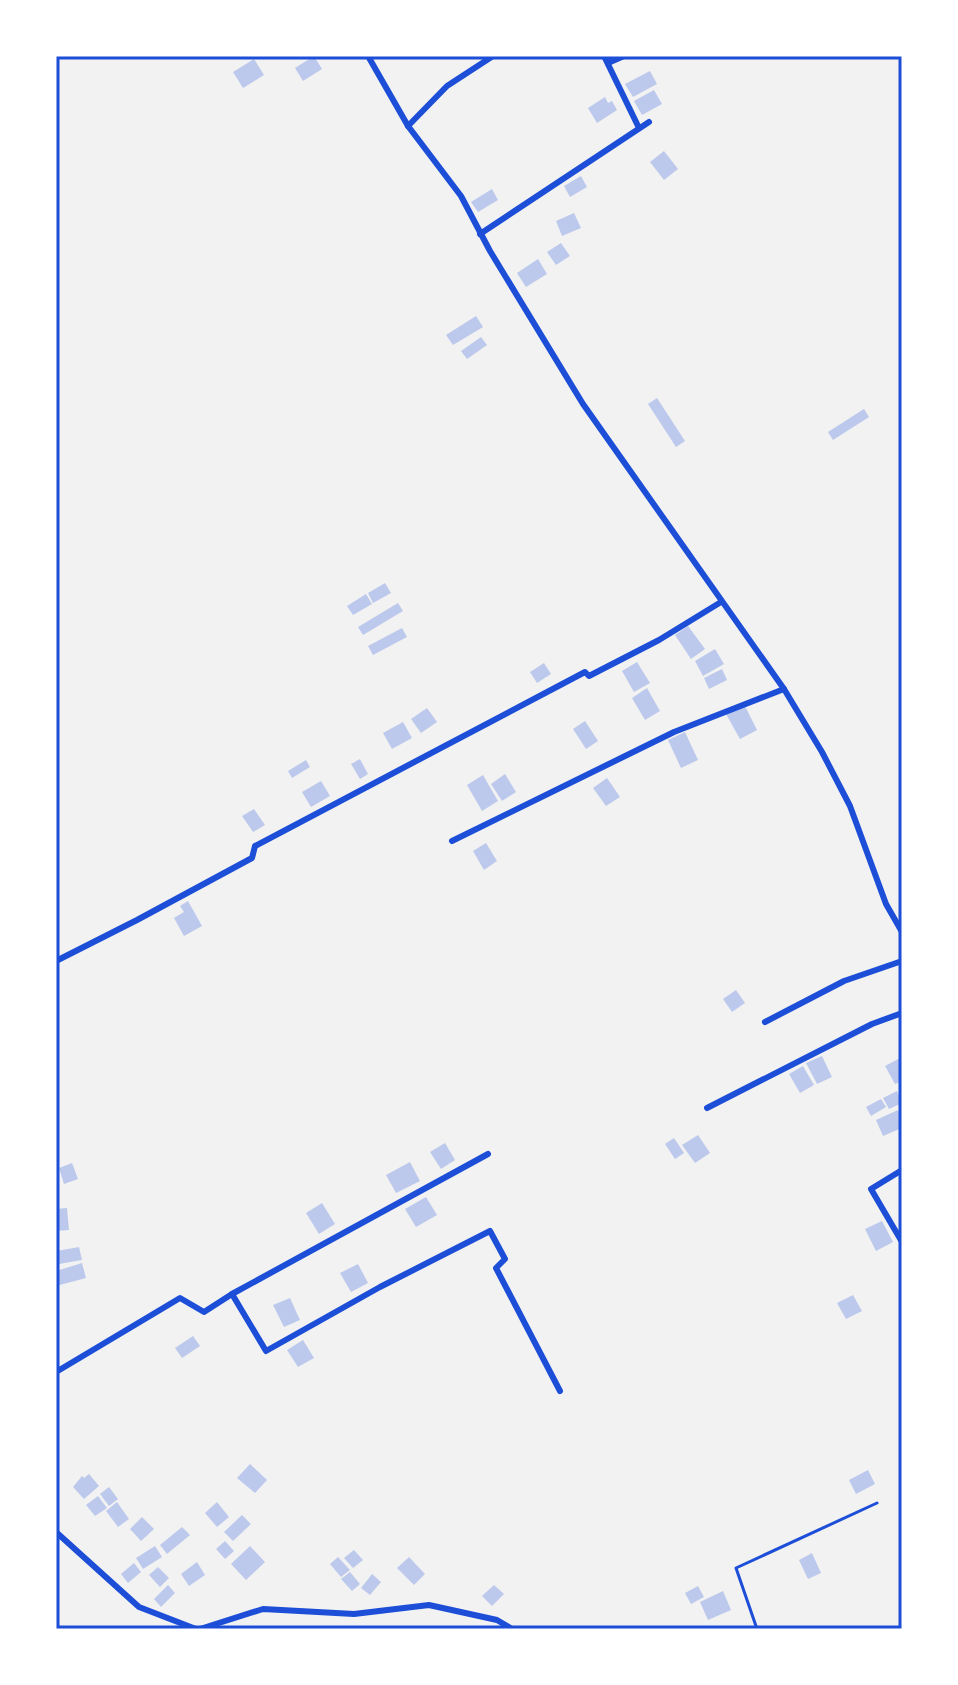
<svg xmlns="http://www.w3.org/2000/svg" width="958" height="1685" viewBox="0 0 958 1685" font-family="Poppins,sans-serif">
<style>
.building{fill:#bdc9ec}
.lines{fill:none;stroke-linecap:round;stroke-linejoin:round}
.service{stroke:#1d4ed8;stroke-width:3}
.minor{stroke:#1d4ed8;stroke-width:6}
.neatline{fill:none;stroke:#1d4ed8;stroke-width:3}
</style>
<rect width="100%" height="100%" fill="#f2f2f2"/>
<!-- building -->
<g class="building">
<polygon points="314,56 322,69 303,81 295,68"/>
<polygon points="254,59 264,75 243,88 233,72"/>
<polygon points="650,71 657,84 633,97 625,84"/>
<polygon points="654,90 662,104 642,115 634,101"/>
<polygon points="605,97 608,103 612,101 617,110 597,123 588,108"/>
<polygon points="664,151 678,169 664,180 650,162"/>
<polygon points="581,176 587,187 570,197 564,186"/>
<polygon points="492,189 498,200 478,212 471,202"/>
<polygon points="574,213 581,228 562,236 556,221"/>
<polygon points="561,243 570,256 556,265 547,252"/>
<polygon points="538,259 547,274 526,287 517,273"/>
<polygon points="476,316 483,327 453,345 446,335"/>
<polygon points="481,337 487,345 467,359 461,351"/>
<polygon points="657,398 685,441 676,447 648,404"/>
<polygon points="864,409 869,417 833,440 828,432"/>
<polygon points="385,583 391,593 373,603 368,593"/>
<polygon points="366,594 372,604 353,615 347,606"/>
<polygon points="398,603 403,611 363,635 358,627"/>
<polygon points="688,626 705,649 691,659 675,635"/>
<polygon points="402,628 407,637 373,655 368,646"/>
<polygon points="715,649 724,664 703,676 695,661"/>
<polygon points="637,662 650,683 634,692 622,671"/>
<polygon points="544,663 551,674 537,683 530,672"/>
<polygon points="722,669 727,680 709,689 704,678"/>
<polygon points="647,688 660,711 645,720 632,698"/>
<polygon points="744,704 757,730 740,739 726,714"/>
<polygon points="427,708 437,722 421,733 411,719"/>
<polygon points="585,721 598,741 586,749 573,729"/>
<polygon points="403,722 412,738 392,749 383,733"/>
<polygon points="685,732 698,760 681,768 668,740"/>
<polygon points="360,759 368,774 360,779 351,764"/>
<polygon points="306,760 310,767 292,778 288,771"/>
<polygon points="505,774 516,792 502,801 491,784"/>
<polygon points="483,775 498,801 482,811 467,785"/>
<polygon points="607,778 620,797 606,806 593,788"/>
<polygon points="321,781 330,796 311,807 302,792"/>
<polygon points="254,809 265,825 253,832 242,816"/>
<polygon points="486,843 497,861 484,870 473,851"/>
<polygon points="188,901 202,926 184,936 174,918 184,912 180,906"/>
<polygon points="736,990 745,1003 732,1012 723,999"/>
<polygon points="822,1056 832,1077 817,1084 806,1063"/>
<polygon points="902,1057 902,1081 895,1084 885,1066"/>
<polygon points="803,1066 814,1085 800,1093 789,1074"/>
<polygon points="897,1091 902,1103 889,1109 883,1098"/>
<polygon points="881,1099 886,1107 871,1116 866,1107"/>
<polygon points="898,1110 902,1128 883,1136 876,1120"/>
<polygon points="698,1135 710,1153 695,1163 682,1145"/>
<polygon points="674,1138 684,1153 675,1159 665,1144"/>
<polygon points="445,1143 455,1160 441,1169 430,1152"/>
<polygon points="410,1162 420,1181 396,1193 386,1175"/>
<polygon points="72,1163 78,1179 64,1184 59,1168"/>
<polygon points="426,1197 437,1215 416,1227 405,1209"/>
<polygon points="322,1203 335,1224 319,1234 306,1213"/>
<polygon points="67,1208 69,1230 56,1231 56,1209"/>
<polygon points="882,1221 893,1242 876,1251 865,1229"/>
<polygon points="79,1247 82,1260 59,1264 57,1251"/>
<polygon points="82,1263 86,1278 56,1286 56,1271"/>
<polygon points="358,1264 368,1283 351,1292 340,1273"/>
<polygon points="853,1295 862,1311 846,1319 837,1303"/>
<polygon points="290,1298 300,1320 284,1327 273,1305"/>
<polygon points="193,1336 200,1346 182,1358 175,1348"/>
<polygon points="303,1340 314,1358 298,1367 287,1350"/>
<polygon points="250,1464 267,1480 255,1493 237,1478"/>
<polygon points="868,1470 875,1484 856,1494 849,1480"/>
<polygon points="89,1474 99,1486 84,1499 73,1487 82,1476 84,1478"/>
<polygon points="109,1487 118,1499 109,1506 100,1494"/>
<polygon points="98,1496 107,1508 95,1516 86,1505"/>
<polygon points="117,1502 129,1519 118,1527 106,1511"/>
<polygon points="217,1502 229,1517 217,1527 205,1513"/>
<polygon points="242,1515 251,1524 233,1541 224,1532"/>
<polygon points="142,1517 154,1529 141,1541 130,1529"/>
<polygon points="182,1527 190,1535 167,1554 160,1545"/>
<polygon points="225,1541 234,1551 225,1559 216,1549"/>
<polygon points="155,1546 162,1557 143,1569 136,1558"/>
<polygon points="250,1546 265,1562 246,1580 231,1564"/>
<polygon points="354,1550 363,1560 353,1568 344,1558"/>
<polygon points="812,1553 821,1573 808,1579 799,1560"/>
<polygon points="338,1557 350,1570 341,1577 330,1564"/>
<polygon points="409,1557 425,1574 414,1585 397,1568"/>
<polygon points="197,1562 205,1575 189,1586 181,1574"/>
<polygon points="134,1563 141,1572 128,1583 121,1574"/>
<polygon points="158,1567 169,1578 160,1587 149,1575"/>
<polygon points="350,1572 360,1584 352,1591 341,1579"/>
<polygon points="372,1574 381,1582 370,1595 361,1588"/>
<polygon points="168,1585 175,1593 161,1607 154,1599"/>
<polygon points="494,1585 504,1594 492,1606 482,1596"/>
<polygon points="698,1586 704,1597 691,1604 685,1593"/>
<polygon points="723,1591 731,1610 708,1620 700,1602"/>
</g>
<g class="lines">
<!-- service -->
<polyline class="service" points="757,1629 736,1568 877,1503"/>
<!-- minor -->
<g class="minor">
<polyline points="368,56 408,126 461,196 490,251 583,404 784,689 822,752 850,806 886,904 902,932"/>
<polyline points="604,56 639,128"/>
<polyline points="608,63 624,56"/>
<polyline points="408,126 447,86 493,56"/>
<polyline points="480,234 649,122"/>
<polyline points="452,841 674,732 784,689"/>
<polyline points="56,961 137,920 252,858 255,846 585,672 589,676 659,640 721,602"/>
<polyline points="765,1022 844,981 902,961"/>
<polyline points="707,1108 872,1024 902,1013"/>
<polyline points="902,1170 871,1189 902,1242"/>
<polyline points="232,1294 266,1351 380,1287 490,1231 505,1259 496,1268 560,1391"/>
<polyline points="56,1372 180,1298 204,1312 232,1294 488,1154"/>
<polyline points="56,1532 139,1607 196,1629"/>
<polyline points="200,1629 263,1609 354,1614 429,1605 497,1620 512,1629"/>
</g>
</g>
<!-- border -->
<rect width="958" height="1685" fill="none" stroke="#ffffff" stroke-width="116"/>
<rect x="58" y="58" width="842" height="1569" class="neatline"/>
</svg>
